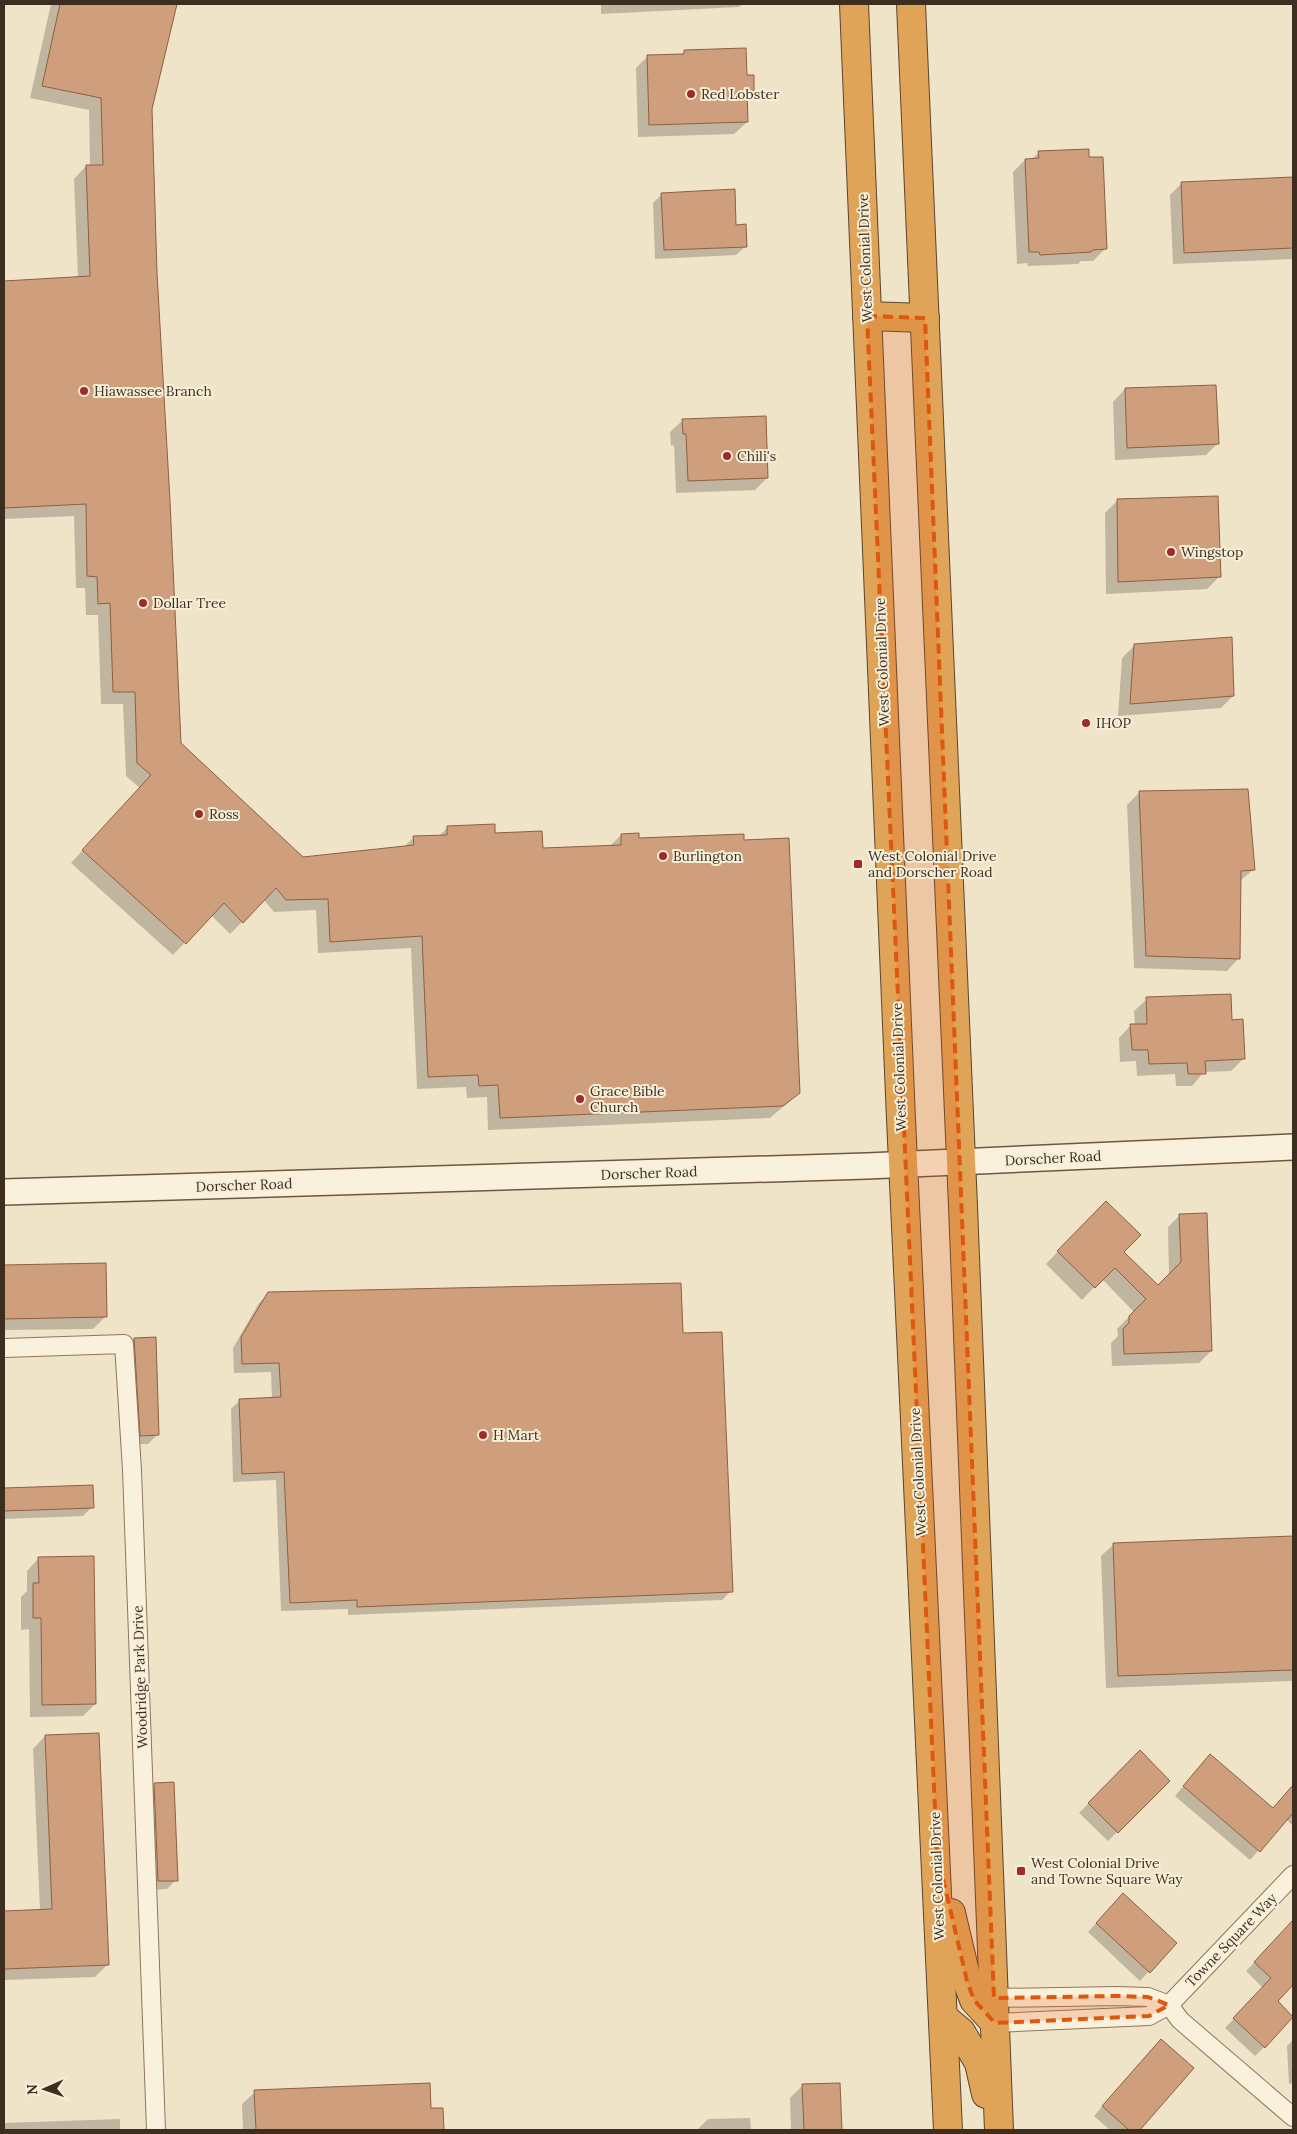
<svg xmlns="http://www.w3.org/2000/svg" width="1297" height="2134" viewBox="0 0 1297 2134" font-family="Lora,serif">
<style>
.shadow{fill:#0003}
.building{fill:#cf9f7d;stroke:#8d5f41}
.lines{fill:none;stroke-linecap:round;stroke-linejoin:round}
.street-casing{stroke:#8d765c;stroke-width:20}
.secondary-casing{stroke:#6f573f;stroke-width:28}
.highway-casing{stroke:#5b4430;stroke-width:30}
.street{stroke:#faf1dc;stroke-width:18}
.secondary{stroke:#faf1dc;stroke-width:25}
.highway{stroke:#e0a458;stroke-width:28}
.marked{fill:#df570d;fill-opacity:0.2;stroke:#df570d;stroke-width:4;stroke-dasharray:10 6;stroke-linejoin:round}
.poi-dot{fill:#9e2a2b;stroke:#f7eed8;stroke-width:2}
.labels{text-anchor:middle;stroke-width:4;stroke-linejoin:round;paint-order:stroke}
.poi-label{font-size:14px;fill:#3d2e20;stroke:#f7eed8;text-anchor:start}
.street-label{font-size:14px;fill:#3d2e20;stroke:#f7eed8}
</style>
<rect width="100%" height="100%" fill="#f0e4c8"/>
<!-- shadow -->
<g class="shadow">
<polygon points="51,4 175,4 151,109 156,273 179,743 302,858 404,847 414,837 439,836 448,827 494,834 542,850 609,847 621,835 638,840 799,1093 770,1118 488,1130 487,1097 467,1098 466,1087 417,1089 411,948 318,953 316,910 274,912 264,900 230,934 211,915 173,955 71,863 140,788 126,776 123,704 101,704 98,615 86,615 85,588 76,588 74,516 4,519 4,282 78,278 74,179 86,166 90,166 89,110 30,98"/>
<polygon points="601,4 743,4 739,7 601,14"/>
<polygon points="685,51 746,77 753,90 746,98 747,122 734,134 638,137 636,68 648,56 681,55"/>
<polygon points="1039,152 1088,159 1106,248 1093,261 1081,261 1078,264 1028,266 1027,263 1017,264 1013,172 1025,160 1031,160"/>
<polygon points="1293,178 1293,259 1173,264 1170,195 1182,183"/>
<polygon points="662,194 735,226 746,246 736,255 655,259 653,203"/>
<polygon points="1125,389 1218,443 1206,455 1115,460 1113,402"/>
<polygon points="683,420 767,478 755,490 676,493 674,445 671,446 670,432"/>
<polygon points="1117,501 1220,576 1207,589 1106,594 1105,513"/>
<polygon points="1134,646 1233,696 1221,708 1118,716 1122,658"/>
<polygon points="1140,792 1254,869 1239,882 1239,958 1227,971 1134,968 1127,805"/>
<polygon points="1147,999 1243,1059 1231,1071 1204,1072 1192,1086 1176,1086 1175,1074 1137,1076 1136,1061 1120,1062 1119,1038 1131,1025 1135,1025 1134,1011"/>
<polygon points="1106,1202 1122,1252 1158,1287 1169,1275 1168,1227 1180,1215 1211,1351 1199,1363 1112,1366 1111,1343 1118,1336 1117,1329 1134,1312 1102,1279 1082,1300 1046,1264"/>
<polygon points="105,1264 106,1316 93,1329 4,1330 4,1266"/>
<polygon points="269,1293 682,1335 731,1591 722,1600 348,1615 348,1609 281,1611 276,1480 233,1482 231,1409 240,1400 272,1399 271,1372 234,1373 233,1348 259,1303"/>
<polygon points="134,1339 157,1435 148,1444 132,1444 125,1348"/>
<polygon points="92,1487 92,1507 83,1516 4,1519 4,1490"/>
<polygon points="4,1535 5,1583 4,1585"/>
<polygon points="1293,1538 1293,1681 1106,1688 1101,1556 1114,1544"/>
<polygon points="39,1558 95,1704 83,1716 30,1717 29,1629 21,1630 21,1597 27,1591 27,1571"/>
<polygon points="45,1736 107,1965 95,1977 4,1980 4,1912 40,1911 33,1749"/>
<polygon points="1140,1752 1168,1781 1108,1841 1079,1813"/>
<polygon points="1201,1765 1272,1810 1293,1785 1293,1826 1286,1819 1250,1860 1175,1796"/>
<polygon points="155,1784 176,1880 167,1889 149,1890 145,1794"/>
<polygon points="1114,1904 1175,1943 1140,1981 1088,1932"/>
<polygon points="1293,1922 1293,1983 1276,2001 1264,2047 1255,2056 1225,2028 1263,1988 1246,1971"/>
<polygon points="1293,2040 1293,2083 1289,2084 1287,2046"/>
<polygon points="1152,2049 1193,2068 1138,2130 1110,2130 1094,2116"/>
<polygon points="839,2084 840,2130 791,2130 790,2098 802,2086"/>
<polygon points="255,2092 430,2109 442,2109 443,2130 243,2130 242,2104"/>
<polygon points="750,2118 751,2130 697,2130 708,2119"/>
<polygon points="120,2119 120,2130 4,2130 4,2123"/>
</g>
<!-- building -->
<g class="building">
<polygon points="60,4 177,4 152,109 157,273 170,501 181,743 303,857 414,845 413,836 447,835 447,826 495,824 495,833 542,831 543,848 621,845 621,834 639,833 639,838 744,834 744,840 789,838 800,1093 783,1106 500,1118 498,1085 479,1086 478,1075 428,1077 422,936 330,942 328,899 286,900 276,888 243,923 224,903 186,944 82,850 151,775 137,763 135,692 113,692 110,603 98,604 97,577 87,576 86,504 4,508 4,281 90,276 86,165 103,165 101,98 42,86"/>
<polygon points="746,48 747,75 754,75 754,91 747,91 748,122 649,125 647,55 684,54 684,50"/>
<polygon points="1089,149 1089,157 1103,157 1107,249 1093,250 1091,252 1040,255 1039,252 1029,252 1025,159 1039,158 1038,151"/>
<polygon points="1293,177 1293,248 1184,253 1181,182"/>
<polygon points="735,189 736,225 746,224 747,247 664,250 661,193"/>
<polygon points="1216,385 1219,444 1127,448 1125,388"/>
<polygon points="766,416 768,478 688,481 686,434 683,434 682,419"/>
<polygon points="1218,496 1221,577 1118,582 1117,499"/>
<polygon points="1232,637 1234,696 1130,704 1134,644"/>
<polygon points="1248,789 1255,870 1241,871 1240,959 1146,956 1139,791"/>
<polygon points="1231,994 1232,1020 1243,1019 1245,1059 1205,1061 1206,1074 1188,1074 1187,1063 1149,1064 1148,1050 1132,1050 1130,1024 1147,1024 1146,997"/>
<polygon points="1106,1201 1141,1235 1124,1252 1158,1285 1181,1262 1179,1214 1207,1213 1212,1351 1124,1354 1123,1329 1129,1323 1129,1316 1146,1299 1115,1268 1095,1288 1057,1251"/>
<polygon points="106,1263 107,1317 4,1319 4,1265"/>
<polygon points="681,1283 683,1333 722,1332 733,1592 357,1607 357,1600 290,1603 284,1472 242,1474 239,1399 281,1397 279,1363 242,1364 241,1337 268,1292"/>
<polygon points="156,1337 159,1435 140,1436 134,1338"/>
<polygon points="93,1485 94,1508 4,1511 4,1488"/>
<polygon points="1293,1536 1293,1670 1118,1676 1113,1543"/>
<polygon points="94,1556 96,1704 42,1705 41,1618 33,1618 33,1583 39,1583 38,1557"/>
<polygon points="99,1733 109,1965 4,1969 4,1911 52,1909 45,1735"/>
<polygon points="1140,1750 1170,1781 1118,1833 1088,1803"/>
<polygon points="1210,1754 1273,1808 1293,1785 1293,1813 1260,1852 1183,1786"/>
<polygon points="174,1782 178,1881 158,1881 154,1783"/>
<polygon points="1123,1893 1177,1943 1150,1973 1096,1923"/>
<polygon points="1293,1920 1293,1985 1278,2001 1293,2017 1265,2048 1233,2018 1271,1978 1254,1962"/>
<polygon points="1161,2039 1194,2068 1140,2130 1129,2130 1102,2106"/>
<polygon points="430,2083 431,2108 443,2108 444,2130 256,2130 254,2090"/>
<polygon points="840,2083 842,2130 804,2130 802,2084"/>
</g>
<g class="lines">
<!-- street casing -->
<g class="street-casing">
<g id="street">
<polyline points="4,1348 124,1344 132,1470 156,2130"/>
<polyline points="994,1998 1117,1996 1148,1997 1169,2005"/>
<polyline points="1169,2005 1180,2020 1293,2117"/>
<polyline points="995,2023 1149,2016 1169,2005 1293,1875"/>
</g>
</g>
<!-- secondary casing -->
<g class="secondary-casing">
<polyline id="secondary" points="4,1192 867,1166 1293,1147"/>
</g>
<!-- highway casing -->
<g class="highway-casing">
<g id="highway">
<polyline points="854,4 901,1119 948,2130"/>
<polyline points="911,4 963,1206 999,2130"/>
<polyline points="867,316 925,318"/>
<polyline points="951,1913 967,1981 974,2000 995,2023"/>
<polyline points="943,2017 961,2032 979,2063 986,2094"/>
</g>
</g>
<!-- street -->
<use href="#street" class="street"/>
<!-- secondary -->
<use href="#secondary" class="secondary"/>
<!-- highway -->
<use href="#highway" class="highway"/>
</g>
<!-- marked area -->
<path class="marked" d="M867,316L925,318L994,1998L1117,1996L1148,1997L1169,2005L1149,2016L995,2023L974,2000L967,1981L937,1853Z"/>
<!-- markers -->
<g class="poi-dot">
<circle cx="691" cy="94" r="5"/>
<circle cx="84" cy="391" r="5"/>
<circle cx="727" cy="456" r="5"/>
<circle cx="1171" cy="552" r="5"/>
<circle cx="143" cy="603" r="5"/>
<circle cx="1086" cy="723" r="5"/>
<circle cx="199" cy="814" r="5"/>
<circle cx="663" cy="856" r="5"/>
<rect x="853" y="859" width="10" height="10" rx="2.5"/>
<circle cx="580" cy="1099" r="5"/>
<circle cx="483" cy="1435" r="5"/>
<rect x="1016" y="1866" width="10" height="10" rx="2.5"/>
</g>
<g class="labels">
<!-- poi labels -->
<g class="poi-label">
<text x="701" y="99">Red Lobster</text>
<text x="94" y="396">Hiawassee Branch</text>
<text x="737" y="461">Chili's</text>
<text x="1181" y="557">Wingstop</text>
<text x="153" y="608">Dollar Tree</text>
<text x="1096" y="728">IHOP</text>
<text x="209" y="819">Ross</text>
<text x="673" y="861">Burlington</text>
<text x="868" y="861">West Colonial Drive<tspan x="868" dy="16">and Dorscher Road</tspan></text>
<text x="590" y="1096">Grace Bible<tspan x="590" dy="16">Church</tspan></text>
<text x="493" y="1440">H Mart</text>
<text x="1031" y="1868">West Colonial Drive<tspan x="1031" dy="16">and Towne Square Way</tspan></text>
</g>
<!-- street labels -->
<g class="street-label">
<text transform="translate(865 258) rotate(-92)" y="5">West Colonial Drive</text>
<text transform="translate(882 662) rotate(-92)" y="5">West Colonial Drive</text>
<text transform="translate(899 1067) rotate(-92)" y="5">West Colonial Drive</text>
<text transform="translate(1053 1158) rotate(-3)" y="5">Dorscher Road</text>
<text transform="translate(649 1173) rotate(-2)" y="5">Dorscher Road</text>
<text transform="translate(244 1185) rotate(-2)" y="5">Dorscher Road</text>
<text transform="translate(918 1472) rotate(-93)" y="5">West Colonial Drive</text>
<text transform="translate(140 1677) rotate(-92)" y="5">Woodridge Park Drive</text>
<text transform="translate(937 1876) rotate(-92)" y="5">West Colonial Drive</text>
<text transform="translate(1231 1940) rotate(-46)" y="5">Towne Square Way</text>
</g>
</g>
<!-- border -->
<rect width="1297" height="2134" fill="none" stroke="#3d2e20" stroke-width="10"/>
<!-- north arrow -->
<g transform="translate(45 2089) rotate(268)" stroke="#f7eed8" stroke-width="4" paint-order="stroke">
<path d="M0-4L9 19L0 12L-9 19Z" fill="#3d2e20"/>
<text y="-8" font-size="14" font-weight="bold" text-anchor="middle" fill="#3d2e20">N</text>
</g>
</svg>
